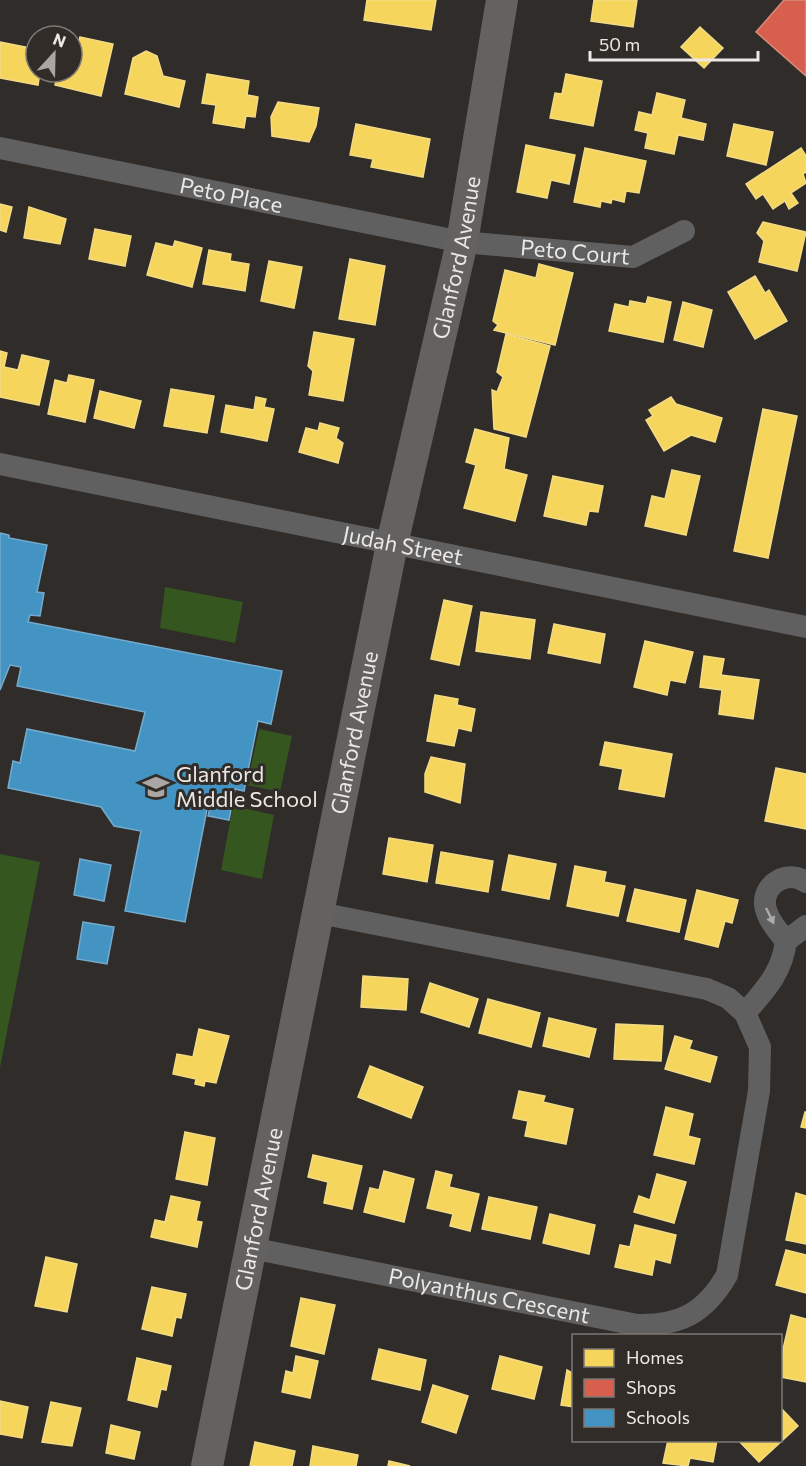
<svg xmlns="http://www.w3.org/2000/svg" width="806" height="1466" viewBox="0 0 806 1466" font-family="Commissioner,sans-serif">
<style>
.green{fill:#365620}
.homes{fill:#f6d55c;stroke:#f3db85;stroke-width:1.5}
.shops{fill:#d6604d;stroke:#dc897b;stroke-width:1.5}
.schools{fill:#4393c3;stroke:#75accd;stroke-width:1.5}
.lines{fill:none;stroke-linecap:round;stroke-linejoin:round}
.minor{stroke:#606060;stroke-width:22}
.secondary{stroke:#636261;stroke-width:32}
.oneway{fill:#acaba9}
.labels{text-anchor:middle;stroke-width:6;stroke-linejoin:round;paint-order:stroke}
.street-label{font-size:22px;fill:#ebe8e5;stroke:#312c28}
.poi-label{font-size:22px;fill:#ebe8e5;stroke:#312c28;text-anchor:start}
</style>
<rect width="100%" height="100%" fill="#2f2c2a"/>
<!-- green -->
<g class="green">
<polygon points="165,587 243,602 235,643 160,628"/>
<polygon points="259,729 292,736 280,792 247,785"/>
<polygon points="233,806 274,815 262,879 221,870"/>
<polygon points="0,854 40,862 0,1068"/>
</g>
<!-- homes -->
<g class="homes">
<polygon points="367,0 436,0 431,30 364,20"/>
<polygon points="594,0 637,0 633,27 591,21"/>
<polygon points="700,27 723,48 704,68 681,47"/>
<polygon points="80,37 113,44 101,96 55,85 58,72 72,72 72,62 74,62"/>
<polygon points="0,42 36,49 36,72 40,72 38,85 0,78"/>
<polygon points="146,51 157,56 163,76 185,81 179,107 125,94 133,58"/>
<polygon points="207,74 249,81 247,95 258,97 255,117 246,116 244,128 213,123 216,105 202,103"/>
<polygon points="566,74 602,81 593,126 550,118 555,93 562,94"/>
<polygon points="657,93 685,100 681,118 706,124 703,140 678,135 674,154 645,148 648,133 635,130 639,112 652,115"/>
<polygon points="278,102 319,108 316,126 309,142 272,136 271,117"/>
<polygon points="356,124 430,139 423,177 371,167 373,159 350,155"/>
<polygon points="734,124 773,132 766,165 727,156"/>
<polygon points="526,145 575,155 569,184 551,180 547,198 517,192"/>
<polygon points="585,148 646,161 639,193 626,191 624,202 612,199 611,203 601,201 600,207 574,202"/>
<polygon points="801,148 806,156 806,172 803,174 806,183 791,193 798,203 789,209 785,201 773,209 763,194 756,199 746,184"/>
<polygon points="0,204 12,207 6,232 0,230"/>
<polygon points="29,207 66,219 60,244 24,238"/>
<polygon points="763,222 806,232 797,271 759,262 764,241 757,233"/>
<polygon points="95,229 131,236 125,266 89,259"/>
<polygon points="175,241 202,248 192,287 147,275 156,243 173,247"/>
<polygon points="209,250 231,254 230,261 249,264 245,291 203,284"/>
<polygon points="350,259 385,266 375,325 339,319"/>
<polygon points="269,261 302,267 294,308 261,301"/>
<polygon points="539,264 573,273 555,345 494,330 498,325 493,321 505,270 536,278"/>
<polygon points="755,276 765,293 769,290 787,321 755,339 728,292"/>
<polygon points="648,297 671,302 663,342 609,331 615,304 629,307 630,301 646,304"/>
<polygon points="683,302 712,310 703,347 674,340"/>
<polygon points="314,332 354,339 343,401 309,395 313,371 308,366"/>
<polygon points="506,334 550,346 526,437 494,429 492,390 497,392 503,377 497,372"/>
<polygon points="0,351 7,353 4,367 18,370 22,355 49,361 39,405 0,397"/>
<polygon points="69,375 94,380 85,422 48,414 55,380 67,383"/>
<polygon points="171,389 214,396 207,433 164,426"/>
<polygon points="100,391 141,401 134,428 94,418"/>
<polygon points="256,397 266,399 264,407 274,409 267,441 221,432 226,405 254,410"/>
<polygon points="671,397 676,404 722,418 715,442 691,435 664,451 646,420 653,416 649,410"/>
<polygon points="763,409 797,416 768,558 734,551"/>
<polygon points="320,423 339,428 336,438 343,443 338,463 299,452 306,428 318,431"/>
<polygon points="475,429 509,438 504,469 527,475 515,521 464,508 476,465 466,462"/>
<polygon points="672,470 700,476 686,535 645,526 652,496 665,499"/>
<polygon points="553,476 603,486 598,512 589,511 586,525 544,516"/>
<polygon points="444,600 472,606 459,665 431,659"/>
<polygon points="481,612 535,620 530,659 476,651"/>
<polygon points="554,624 605,634 600,663 548,653"/>
<polygon points="645,641 693,652 685,683 670,680 667,695 634,687"/>
<polygon points="704,656 724,659 721,675 759,680 753,719 719,714 722,690 700,687"/>
<polygon points="435,695 458,699 457,705 475,709 471,731 458,728 454,746 427,741"/>
<polygon points="605,742 672,754 664,797 619,789 623,769 600,765"/>
<polygon points="431,757 465,764 460,803 425,792 425,774"/>
<polygon points="776,768 806,774 806,829 765,821"/>
<polygon points="389,838 433,845 427,882 383,874"/>
<polygon points="441,852 493,861 488,892 436,883"/>
<polygon points="509,855 556,864 549,899 502,890"/>
<polygon points="575,866 606,872 604,882 625,886 618,916 567,906"/>
<polygon points="635,889 686,900 679,932 627,921"/>
<polygon points="697,890 738,900 732,923 725,921 718,947 685,939"/>
<polygon points="363,976 408,979 406,1010 361,1007"/>
<polygon points="430,983 478,999 469,1027 421,1012"/>
<polygon points="488,999 540,1013 531,1047 479,1033"/>
<polygon points="549,1018 596,1029 589,1057 543,1046"/>
<polygon points="616,1024 663,1026 661,1061 614,1059"/>
<polygon points="199,1029 229,1036 216,1083 205,1081 204,1086 195,1084 196,1079 173,1074 177,1054 193,1057"/>
<polygon points="675,1036 692,1041 689,1049 717,1057 710,1082 665,1069"/>
<polygon points="370,1066 423,1087 411,1118 358,1097"/>
<polygon points="519,1091 545,1096 543,1102 573,1109 566,1144 525,1136 528,1121 513,1118"/>
<polygon points="666,1107 693,1114 688,1136 700,1139 694,1164 654,1155"/>
<polygon points="805,1112 806,1112 806,1128 801,1127"/>
<polygon points="185,1132 215,1138 207,1185 176,1179"/>
<polygon points="313,1155 362,1166 352,1209 324,1203 328,1182 308,1177"/>
<polygon points="384,1171 414,1179 404,1222 364,1212 370,1188 379,1190"/>
<polygon points="436,1171 452,1175 449,1187 479,1194 470,1231 450,1226 453,1214 427,1208"/>
<polygon points="657,1174 686,1182 674,1223 634,1212 639,1196 650,1200"/>
<polygon points="796,1193 806,1196 806,1244 786,1240"/>
<polygon points="171,1196 200,1202 196,1221 202,1222 197,1247 151,1237 155,1220 165,1222"/>
<polygon points="489,1197 537,1207 530,1239 482,1229"/>
<polygon points="550,1214 595,1225 589,1254 543,1243"/>
<polygon points="635,1225 676,1235 670,1263 655,1259 652,1275 615,1267 620,1245 630,1247"/>
<polygon points="786,1250 806,1255 806,1293 776,1285"/>
<polygon points="46,1257 77,1264 67,1312 35,1306"/>
<polygon points="152,1287 186,1294 181,1318 176,1317 172,1336 142,1329"/>
<polygon points="301,1298 335,1305 324,1354 291,1346"/>
<polygon points="791,1315 806,1319 806,1382 780,1377 780,1362"/>
<polygon points="379,1349 426,1360 420,1390 372,1379"/>
<polygon points="296,1356 318,1361 310,1398 282,1392 286,1371 293,1373"/>
<polygon points="500,1356 542,1367 534,1399 492,1389"/>
<polygon points="137,1358 171,1366 166,1390 161,1389 157,1407 128,1400"/>
<polygon points="567,1370 574,1374 574,1407 561,1405"/>
<polygon points="433,1385 468,1396 456,1433 422,1422"/>
<polygon points="0,1401 28,1407 22,1438 0,1434"/>
<polygon points="51,1402 81,1408 72,1446 42,1442"/>
<polygon points="780,1407 798,1426 759,1462 738,1440 780,1440"/>
<polygon points="111,1425 140,1432 134,1459 106,1453"/>
<polygon points="668,1440 717,1440 713,1462 690,1458 688,1466 663,1463"/>
<polygon points="255,1442 295,1451 292,1466 250,1466"/>
<polygon points="313,1446 358,1455 356,1466 310,1466"/>
<polygon points="389,1461 410,1466 388,1466"/>
</g>
<!-- shops -->
<polygon class="shops" points="784,0 806,0 806,76 756,32"/>
<!-- schools -->
<g class="schools">
<polygon points="0,533 9,535 9,538 47,545 37,592 44,593 40,616 30,615 28,622 282,671 271,724 258,721 244,791 235,789 229,820 208,816 212,800 209,799 185,922 125,911 141,831 114,826 101,807 8,788 13,761 20,763 27,729 135,751 145,712 17,686 21,667 10,665 0,690"/>
<polygon points="80,859 111,865 104,901 74,895"/>
<polygon points="83,922 114,927 107,964 77,959"/>
</g>
<g class="lines">
<!-- minor -->
<g class="minor">
<path id="s1" d="M0,148L462,242L633,257L684,231"/>
<path id="s2" d="M0,464L806,627"/>
<path d="M786,941C778,931 766,918 765,904C764,882 789,870 806,882"/>
<path d="M745,1013C765,990 782,973 786,941L806,926"/>
<path id="s3" d="M251,1248L637,1325C680,1326 705,1313 727,1275L759,1091L760,1047L745,1013L728,998L707,989L319,913"/>
</g>
<!-- secondary -->
<path class="secondary" id="s4" d="M207,1466L392,544L462,242L502,0"/>
</g>
<!-- one-way arrows -->
<defs><path id="oneway-solid" d="M-6-.8H1V-3.2L6.5 0L1 3.2V.8H-6Z" transform="scale(1.5)"/></defs>
<use class="oneway" href="#oneway-solid" transform="translate(770 916) rotate(64)"/>
<!-- icons -->
<defs>
<g id="school-bare" transform="scale(2.07)"><path d="M0-5L7-2L0 1L-7-2ZM-4 1L0 2.5L4 1V4Q0 6-4 4Z" fill="#a9a6a4" stroke="#312c28" stroke-width="2.5" paint-order="stroke"/></g>
</defs>
<g fill-rule="evenodd">
<use href="#school-bare" x="156" y="787"/>
</g>
<g class="labels">
<!-- street labels -->
<g class="street-label">
<text dy="8" stroke="none"><textPath href="#s1" startOffset="236">Peto Place</textPath></text>
<text dy="8" stroke="none"><textPath href="#s1" startOffset="585">Peto Court</textPath></text>
<text dy="8" stroke="none"><textPath href="#s4" startOffset="1234">Glanford Avenue</textPath></text>
<text dy="8" stroke="none"><textPath href="#s2" startOffset="411">Judah Street</textPath></text>
<text dy="8" stroke="none"><textPath href="#s4" startOffset="748">Glanford Avenue</textPath></text>
<text dy="8" stroke="none"><textPath href="#s4" startOffset="262">Glanford Avenue</textPath></text>
<text dy="8" stroke="none"><textPath href="#s3" startOffset="243">Polyanthus Crescent</textPath></text>
</g>
<!-- poi labels -->
<g class="poi-label">
<text x="176" y="782">Glanford<tspan x="176" dy="25">Middle School</tspan></text>
</g>
</g>
<!-- legend -->
<rect x="572" y="1334" width="210" height="108" fill="#312c28" stroke="#7b7774" stroke-width="1.5"/>
<rect x="584" y="1349" width="30" height="18" fill="#f6d55c" stroke="#7b7774" stroke-width="1.5"/>
<text x="626" y="1364" font-size="18" fill="#ebe8e5">Homes</text>
<rect x="584" y="1379" width="30" height="18" fill="#d6604d" stroke="#7b7774" stroke-width="1.5"/>
<text x="626" y="1394" font-size="18" fill="#ebe8e5">Shops</text>
<rect x="584" y="1409" width="30" height="18" fill="#4393c3" stroke="#7b7774" stroke-width="1.5"/>
<text x="626" y="1424" font-size="18" fill="#ebe8e5">Schools</text>
<!-- north arrow -->
<g transform="translate(54 54) rotate(22)"><circle r="28" fill="#312c28" stroke="#7b7774" stroke-width="1.5"/>
<path d="M0-4.5L10 22L0 15L-10 22Z" fill="#a9a6a4"/>
<text y="-9" font-size="16" font-weight="bold" text-anchor="middle" fill="#ebe8e5">N</text>
</g>
<!-- scale -->
<path d="M590 51v9h168v-9" fill="none" stroke="#ebe8e5" stroke-width="3"/>
<text x="599" y="51" font-size="18" fill="#ebe8e5" stroke="#312c28" stroke-width="4.5" paint-order="stroke">50 m</text>
</svg>
